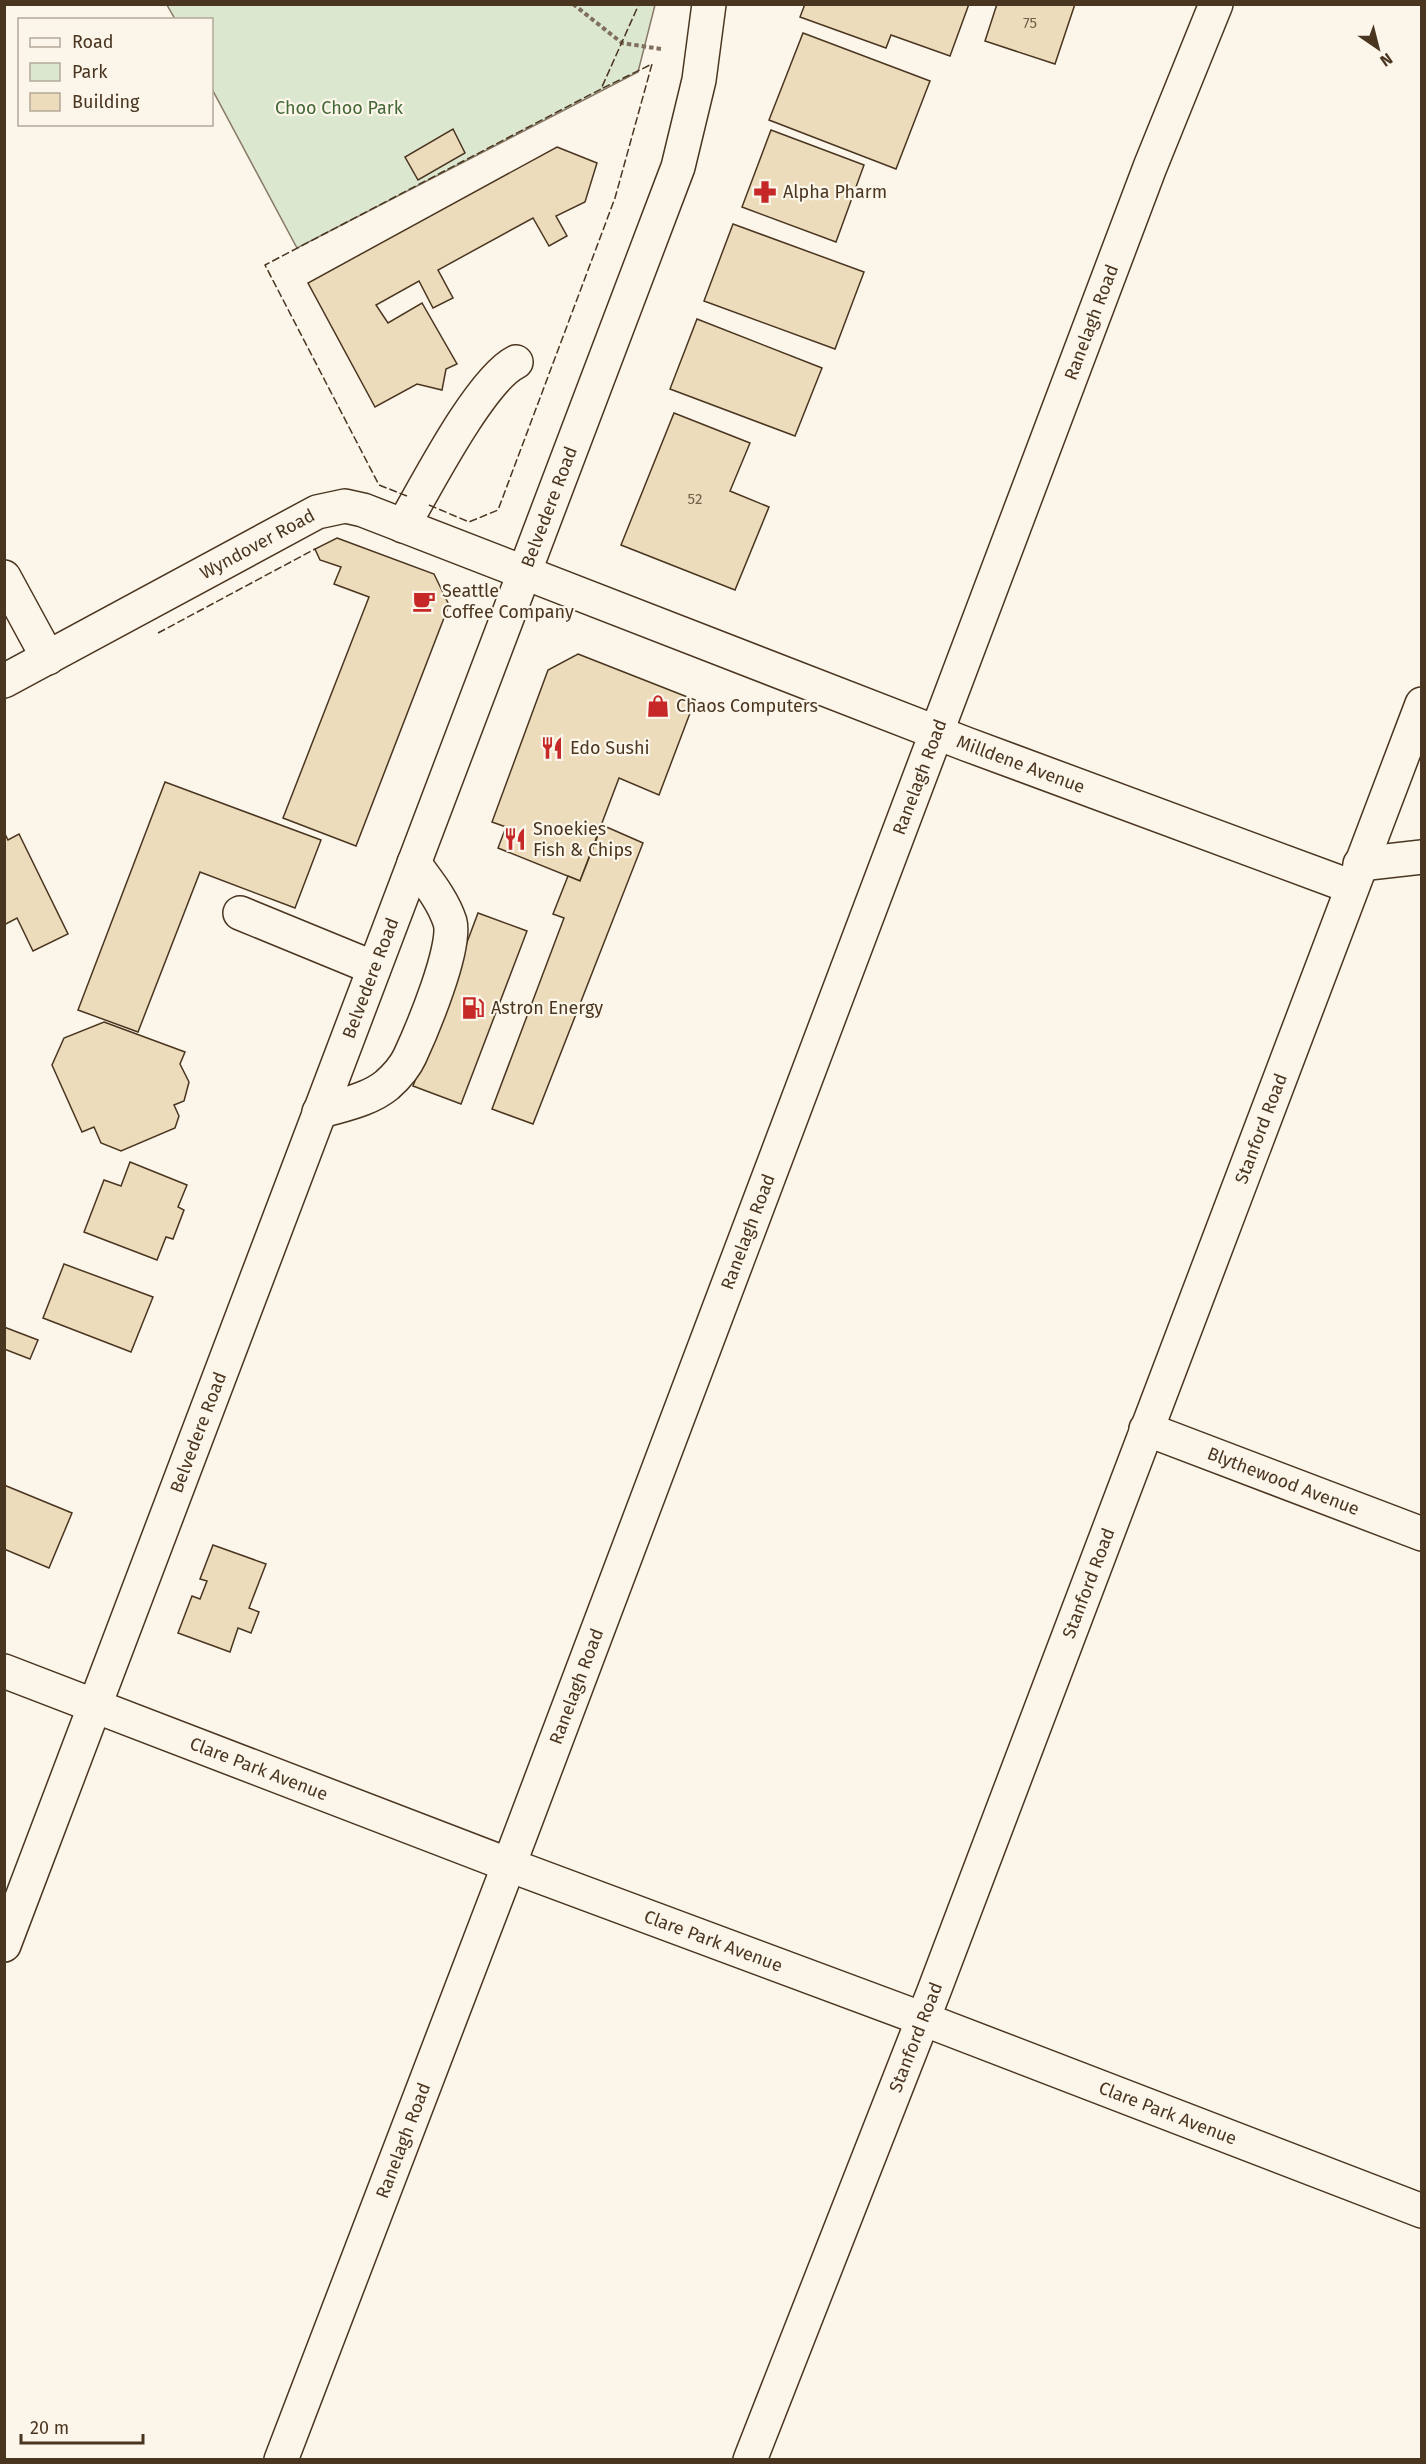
<svg xmlns="http://www.w3.org/2000/svg" width="1426" height="2464" viewBox="0 0 1426 2464" font-family="'Fira Sans',sans-serif">
<style>
.green{fill:#dce7d0;stroke:#887966;stroke-width:1.5}
.building{fill:#ecdcbc;stroke:#4a3520;stroke-width:1.5}
.lines{fill:none;stroke-linecap:round;stroke-linejoin:round}
.minor-casing{stroke:#4a3520;stroke-width:36}
.major-casing{stroke:#4a3520;stroke-width:36}
.path{stroke:#7f6f5c;stroke-width:4;stroke-dasharray:4.5 3;stroke-linecap:butt}
.minor{stroke:#fbf6e9;stroke-width:33}
.major{stroke:#fbf6e9;stroke-width:33}
.fence{stroke:#4a3520;stroke-width:1.5;stroke-dasharray:8 3;stroke-linecap:butt}
.labels{text-anchor:middle;stroke-width:4.5;stroke-linejoin:round;paint-order:stroke}
.number-label{font-size:15px;fill:#725f47}
.park-label{font-size:18px;fill:#436837;stroke:#fbf6e9}
.poi-label{font-size:18px;fill:#4a3520;stroke:#fbf6e9;text-anchor:start}
.street-label{font-size:18px;fill:#4a3520;stroke:#fbf6e9}
</style>
<rect width="100%" height="100%" fill="#fbf6e9"/>
<!-- green -->
<polygon class="green" points="167,5 655,5 638,72 297,248 212,89 212,20 175,19"/>
<!-- building -->
<g class="building">
<polygon points="805,4 969,4 950,56 891,35 886,48 800,17"/>
<polygon points="997,4 1075,4 1055,64 985,41"/>
<polygon points="803,33 930,81 896,169 769,120"/>
<polygon points="453,129 465,153 418,180 405,157"/>
<polygon points="771,130 864,165 836,242 742,207"/>
<polygon points="557,147 597,163 585,202 556,216 567,236 549,246 533,218 438,270 453,298 433,308 419,281 376,305 388,323 422,303 457,364 446,369 442,390 417,384 375,407 308,283"/>
<polygon points="733,224 864,272 835,349 704,301"/>
<polygon points="697,319 822,368 795,436 670,389"/>
<polygon points="674,413 750,443 730,491 769,507 735,590 621,545"/>
<polygon points="337,538 434,574 449,605 356,846 283,818 369,597 334,584 341,567 320,560 315,549"/>
<polygon points="578,654 695,700 659,795 619,778 580,881 498,848 506,827 492,822 548,670"/>
<polygon points="165,782 321,840 295,908 200,872 138,1032 78,1010"/>
<polygon points="602,825 643,843 533,1124 492,1109 564,918 553,914 568,876 580,881"/>
<polygon points="4,832 8,840 19,834 68,934 33,951 17,918 4,925"/>
<polygon points="478,913 527,931 461,1104 413,1086"/>
<polygon points="104,1022 185,1052 180,1064 189,1082 184,1101 174,1105 179,1116 175,1128 121,1151 101,1143 94,1127 82,1132 52,1065 64,1038"/>
<polygon points="130,1162 187,1185 178,1207 184,1210 173,1239 166,1237 157,1260 84,1232 104,1180 121,1186"/>
<polygon points="64,1264 153,1297 131,1352 43,1318"/>
<polygon points="4,1327 38,1340 30,1359 4,1349"/>
<polygon points="4,1485 72,1513 49,1568 4,1549"/>
<polygon points="213,1545 266,1564 249,1608 259,1612 251,1633 238,1628 230,1652 178,1633 192,1596 200,1599 207,1581 200,1579"/>
</g>
<g class="lines">
<!-- minor casing -->
<g class="minor-casing">
<g id="minor">
<path d="M403,526C425,488 480,380 516,362"/>
<polyline points="4,577 48,658"/>
<path id="s1" d="M4,681L317,512L345,506L363,510L966,744L1352,887"/>
<polyline points="1360,864 1422,857"/>
<polyline points="240,913 374,968"/>
<path d="M319,1112C341,1105 369,1100 387,1085C396,1077 405,1067 410,1056C422,1030 457,947 450,922C443,900 427,881 414,863"/>
<path id="s2" d="M1146,1429L1422,1534"/>
<path id="s3" d="M4,1671L509,1865L923,2019L1422,2211"/>
<path id="s4" d="M281,2460L518,1841L1150,167L1216,4"/>
<path id="s5" d="M750,2460L934,1991L1422,704"/>
</g>
</g>
<!-- major casing -->
<g class="major-casing">
<g id="major">
<path id="s6" d="M4,1945L678,167L699,80L709,4"/>
</g>
</g>
<!-- path -->
<polyline class="path" points="573,4 622,43 661,49"/>
<!-- minor -->
<use href="#minor" class="minor"/>
<!-- major -->
<use href="#major" class="major"/>
<!-- fence -->
<g class="fence">
<polyline points="407,496 379,485 265,265 601,89 639,4"/>
<polyline points="429,505 469,522 498,510 615,198 652,64 601,89"/>
<polyline points="158,633 315,549"/>
</g>
</g>
<!-- icons -->
<defs>
<g id="pharmacy-bare" transform="scale(1.8)"><path d="M-2-6h4v4h4v4h-4v4h-4v-4h-4v-4h4Z" fill="#c62828" stroke="#fbf6e9" stroke-width="2.5" paint-order="stroke"/></g>
<g id="cafe-bare" transform="scale(1.8)"><path d="M-5.5-4.5H6V0H3Q3 3.5 0 3.5H-2.5Q-5.5 3.5-5.5 0ZM3-3.2v2h1.7v-2ZM-6 4.5H4V6H-6Z" fill="#c62828" stroke="#fbf6e9" stroke-width="2.5" paint-order="stroke"/></g>
<g id="shop-bare" transform="scale(1.8)"><path d="M-5-2.5h2.3a2.7 3.5 0 0 1 5.4 0H5L5.5 6h-11ZM-1.5-2.5h3a1.5 2.3 0 0 0-3 0Z" fill="#c62828" stroke="#fbf6e9" stroke-width="2.5" paint-order="stroke"/></g>
<g id="restaurant-bare" transform="scale(1.8)"><path d="M-5-6h1v4h1v-4h1v4h1v-4h1v5L-1.5 .5V6h-2V.5L-5-1ZM5-6V6H3V1.5H1.5Q1.5-4 5-6Z" fill="#c62828" stroke="#fbf6e9" stroke-width="2.5" paint-order="stroke"/></g>
<g id="fuel-bare" transform="scale(1.8)"><path d="M-5.5-6h7V0h2V4h1.3V-2.5L3-4.5l.8-.8L6-3V5H2.5V1h-1V6h-7ZM-4.2-4.7v3.2H.2V-4.7Z" fill="#c62828" stroke="#fbf6e9" stroke-width="2.5" paint-order="stroke"/></g>
</defs>
<g fill-rule="evenodd">
<use href="#pharmacy-bare" x="765" y="192"/>
<use href="#cafe-bare" x="424" y="601"/>
<use href="#shop-bare" x="658" y="706"/>
<use href="#restaurant-bare" x="552" y="748"/>
<use href="#restaurant-bare" x="515" y="839"/>
<use href="#fuel-bare" x="473" y="1008"/>
</g>
<g class="labels">
<!-- number labels -->
<g class="number-label">
<text x="1030" y="28">75</text>
<text x="695" y="504">52</text>
</g>
<!-- park labels -->
<g class="park-label">
<text x="339" y="114">Choo Choo Park</text>
</g>
<!-- poi labels -->
<g class="poi-label">
<text x="783" y="198">Alpha Pharm</text>
<text x="442" y="597">Seattle<tspan x="442" dy="21">Coffee Company</tspan></text>
<text x="676" y="712">Chaos Computers</text>
<text x="570" y="754">Edo Sushi</text>
<text x="533" y="835">Snoekies<tspan x="533" dy="21">Fish &amp; Chips</tspan></text>
<text x="491" y="1014">Astron Energy</text>
</g>
<!-- street labels -->
<g class="street-label">
<text dy="6" stroke="none"><textPath href="#s4" startOffset="2286">Ranelagh Road</textPath></text>
<text dy="6" stroke="none"><textPath href="#s6" startOffset="1538">Belvedere Road</textPath></text>
<text dy="6" stroke="none"><textPath href="#s1" startOffset="288">Wyndover Road</textPath></text>
<text dy="6" stroke="none"><textPath href="#s1" startOffset="1108">Milldene Avenue</textPath></text>
<text dy="6" stroke="none"><textPath href="#s4" startOffset="1800">Ranelagh Road</textPath></text>
<text dy="6" stroke="none"><textPath href="#s6" startOffset="1034">Belvedere Road</textPath></text>
<text dy="6" stroke="none"><textPath href="#s5" startOffset="1426">Stanford Road</textPath></text>
<text dy="6" stroke="none"><textPath href="#s4" startOffset="1314">Ranelagh Road</textPath></text>
<text dy="6" stroke="none"><textPath href="#s6" startOffset="548">Belvedere Road</textPath></text>
<text dy="6" stroke="none"><textPath href="#s2" startOffset="147">Blythewood Avenue</textPath></text>
<text dy="6" stroke="none"><textPath href="#s5" startOffset="940">Stanford Road</textPath></text>
<text dy="6" stroke="none"><textPath href="#s4" startOffset="828">Ranelagh Road</textPath></text>
<text dy="6" stroke="none"><textPath href="#s3" startOffset="273">Clare Park Avenue</textPath></text>
<text dy="6" stroke="none"><textPath href="#s3" startOffset="759">Clare Park Avenue</textPath></text>
<text dy="6" stroke="none"><textPath href="#s5" startOffset="454">Stanford Road</textPath></text>
<text dy="6" stroke="none"><textPath href="#s3" startOffset="1245">Clare Park Avenue</textPath></text>
<text dy="6" stroke="none"><textPath href="#s4" startOffset="342">Ranelagh Road</textPath></text>
</g>
</g>
<!-- border -->
<rect width="1426" height="2464" fill="none" stroke="#4a3520" stroke-width="12"/>
<!-- legend -->
<rect x="18" y="18" width="195" height="108" fill="#fbf6e9" stroke="#b4a999" stroke-width="1.5"/>
<rect x="30" y="38" width="30" height="9" fill="#fbf6e9" stroke="#b4a999" stroke-width="1.5"/>
<text x="72" y="48" font-size="18" fill="#4a3520">Road</text>
<rect x="30" y="63" width="30" height="18" fill="#dce7d0" stroke="#b4a999" stroke-width="1.5"/>
<text x="72" y="78" font-size="18" fill="#4a3520">Park</text>
<rect x="30" y="93" width="30" height="18" fill="#ecdcbc" stroke="#b4a999" stroke-width="1.5"/>
<text x="72" y="108" font-size="18" fill="#4a3520">Building</text>
<!-- north arrow -->
<g transform="translate(1378 48) rotate(145)" stroke="#fbf6e9" stroke-width="4.5" paint-order="stroke">
<path d="M0-4.5L10 22L0 15L-10 22Z" fill="#4a3520"/>
<text y="-9" font-size="16" font-weight="bold" text-anchor="middle" fill="#4a3520">N</text>
</g>
<!-- scale -->
<path d="M21 2434v9h122v-9" fill="none" stroke="#4a3520" stroke-width="3"/>
<text x="30" y="2434" font-size="18" fill="#4a3520" stroke="#fbf6e9" stroke-width="4.5" paint-order="stroke">20 m</text>
</svg>
